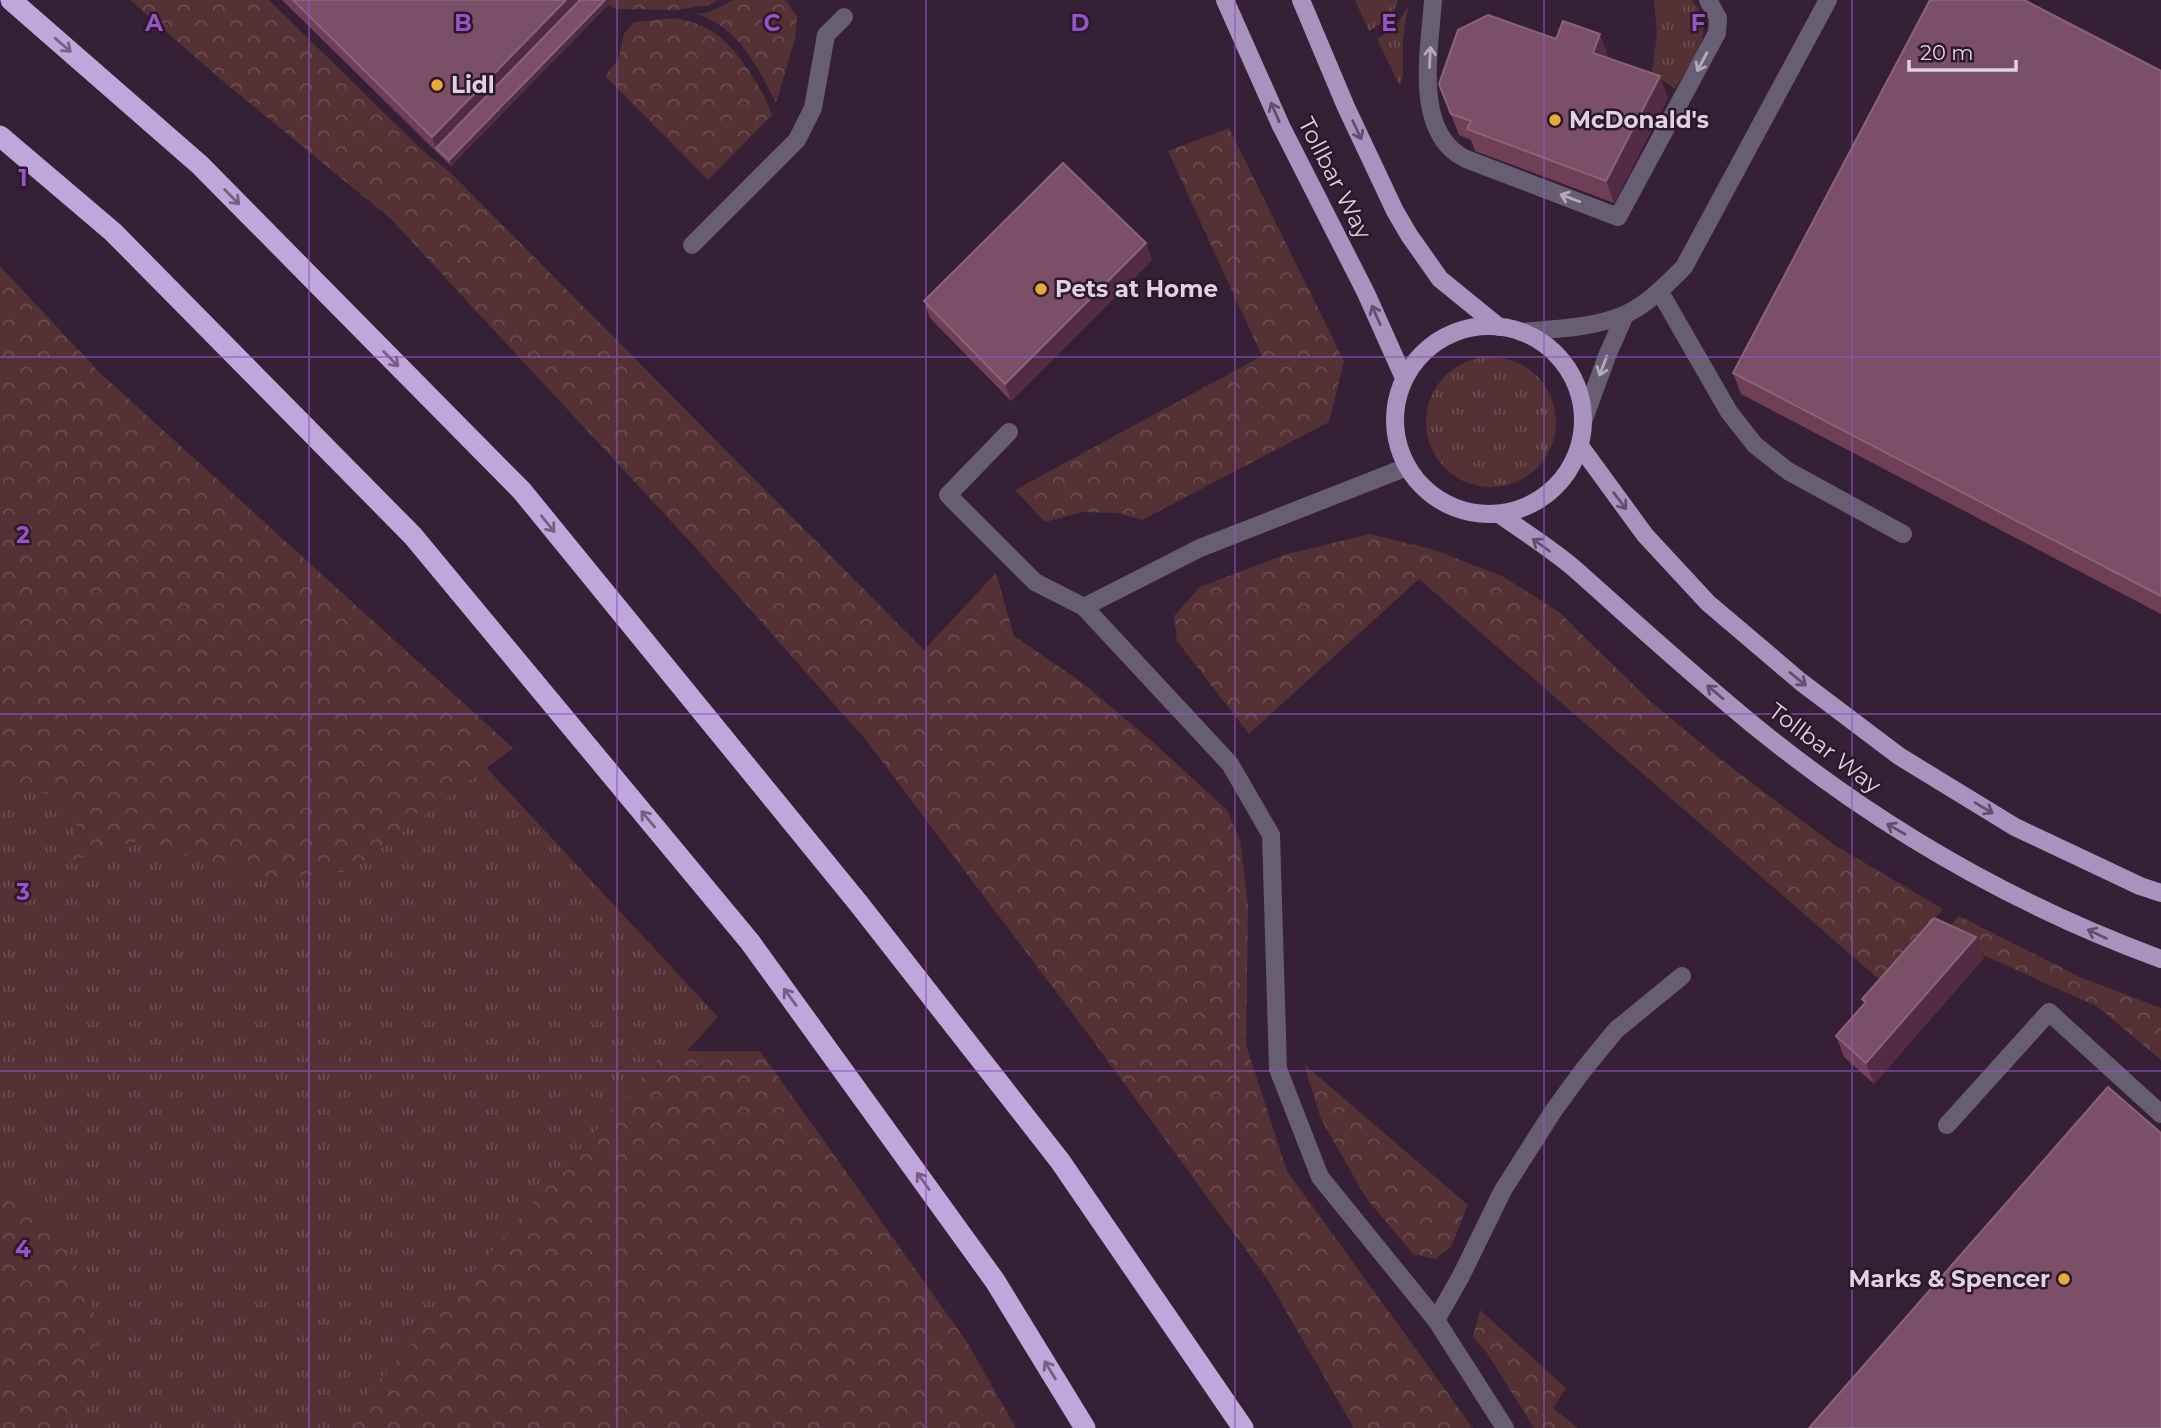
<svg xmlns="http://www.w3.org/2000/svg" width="2161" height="1428" viewBox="0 0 2161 1428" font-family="Montserrat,sans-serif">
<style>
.grass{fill:url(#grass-tufts)}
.forest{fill:url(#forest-crowns)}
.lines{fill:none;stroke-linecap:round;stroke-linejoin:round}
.minor{stroke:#685e73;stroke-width:18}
.major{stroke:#a793bd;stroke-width:18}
.highway{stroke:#c0a7db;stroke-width:21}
.wall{fill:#6f3f56}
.shaded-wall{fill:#532c43}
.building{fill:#7b4f65;stroke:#8b6378;stroke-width:2}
.oneway{stroke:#765f83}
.oneway2{stroke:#b6a9b9}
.oneway3{stroke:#634f6d}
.grid{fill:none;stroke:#9456c7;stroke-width:2;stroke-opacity:0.55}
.poi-dot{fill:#e8ab37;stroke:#2c172b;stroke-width:2.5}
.labels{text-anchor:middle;stroke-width:5;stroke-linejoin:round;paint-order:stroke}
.poi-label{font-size:23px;font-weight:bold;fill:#e0d2df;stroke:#2c172b;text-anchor:start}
.street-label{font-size:23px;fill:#e0d2df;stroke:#2c172b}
.grid-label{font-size:23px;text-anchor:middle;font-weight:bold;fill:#9456c7;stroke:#2c172b;stroke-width:5;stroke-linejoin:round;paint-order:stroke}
</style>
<defs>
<pattern id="grass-tufts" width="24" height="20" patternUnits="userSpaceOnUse" patternTransform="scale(1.75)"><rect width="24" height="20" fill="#533134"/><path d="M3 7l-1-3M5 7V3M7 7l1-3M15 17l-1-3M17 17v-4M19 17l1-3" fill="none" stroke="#6b4e51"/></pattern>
<pattern id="forest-crowns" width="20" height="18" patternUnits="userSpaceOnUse" patternTransform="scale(1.75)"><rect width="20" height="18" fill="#533134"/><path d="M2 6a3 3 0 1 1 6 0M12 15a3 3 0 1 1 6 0" fill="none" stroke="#6b4e51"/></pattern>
</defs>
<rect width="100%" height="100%" fill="#362035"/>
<!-- grass -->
<g class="grass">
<path d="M1355,0H1398C1394,16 1382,23 1369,31Z"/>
<path d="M1654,0H1692C1719,33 1693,58 1675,89L1652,73L1657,34Z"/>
<polygon points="1408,7 1403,39 1403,76 1400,86 1377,39 1396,26"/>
<circle cx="1491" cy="422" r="65"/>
<polygon points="454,733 718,1017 343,1428 0,1428 0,780 84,804"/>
</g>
<!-- forest -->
<g class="forest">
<polygon points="130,0 269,0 423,151 450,172 924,650 996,573 1014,636 1084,684 1154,743 1227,810 1240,840 1248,907 1246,1045 1287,1171 1473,1428 1354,1428 1268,1280 1088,1034 865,739 694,546 391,219 218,77"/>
<polygon points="610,0 718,0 709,5 675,10 617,9 606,3"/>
<path d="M733,0H786L797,17L795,39L776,103C757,66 739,27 696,14L710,12Z"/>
<path d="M675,18C690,21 703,25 716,34C736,47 765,92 772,115L708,180L605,76L618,60L624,34L634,22Z"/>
<polygon points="1229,128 1344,361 1329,422 1142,520 1119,513 1083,512 1045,522 1015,490 1262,356 1168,151"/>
<polygon points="0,266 99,372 513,748 351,871 272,878 211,864 137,841 65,862 83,804 0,781"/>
<polygon points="1370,534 1435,550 1504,577 1560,613 1651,702 1719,758 1836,846 1943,909 1881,981 1419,579 1249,734 1177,641 1174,616 1200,587 1284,555"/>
<polygon points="1959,916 2080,977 2161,1008 2161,1060 2098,1007 1941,936"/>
<polygon points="665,1051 760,1051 967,1342 1016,1428 338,1428"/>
<polygon points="1304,1064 1468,1205 1451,1247 1435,1259 1413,1254 1366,1198 1321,1119"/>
<polygon points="0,1186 48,1220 86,1281 100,1340 84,1397 55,1428 0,1428"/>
<polygon points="1480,1310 1566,1388 1553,1408 1578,1428 1534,1428 1487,1353 1473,1337"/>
</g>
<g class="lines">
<!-- minor -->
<g class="minor">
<path d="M1433,0C1430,49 1412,133 1466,159L1618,217L1717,33L1718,18L1708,0"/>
<polyline points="692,245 797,140 813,108 826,35 844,17"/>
<polyline points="1660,292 1729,412 1755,445 1788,471 1903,534"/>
<path d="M1521,332C1556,329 1592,328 1624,315C1647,305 1666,285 1684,267L1828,0"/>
<polyline points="1584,419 1607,356 1625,315"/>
<polyline points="1009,432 948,495 1035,582 1084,607 1230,764 1271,835 1278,1069 1320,1177 1436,1320 1505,1428"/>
<polyline points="1084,607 1200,548 1407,467"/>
<polyline points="1947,1125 2049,1012 2161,1114"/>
<polyline points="1436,1320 1461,1276 1503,1190 1554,1110 1584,1069 1616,1030 1682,976"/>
</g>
<!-- major -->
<g class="major">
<polyline points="1225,0 1281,126 1366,293 1404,378"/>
<polyline points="1301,0 1346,107 1395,211 1409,235 1440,279 1499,327"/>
<circle cx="1489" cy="420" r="94"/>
<polyline points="1580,446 1645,535 1708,603 1801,682 1899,756 2015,827 2140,886 2161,893"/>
<path d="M1499,514C1524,532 1552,549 1576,570C1639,626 1701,683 1767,736C1886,831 2019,907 2161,959"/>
</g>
<!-- highway -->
<g class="highway">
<polyline points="11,0 200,165 522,491 859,904 1060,1161 1243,1428"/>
<polyline points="0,136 113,232 413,536 750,942 995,1281 1085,1428"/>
</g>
</g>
<!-- wall -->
<g class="wall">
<polygon points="282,0 613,0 451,166"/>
<polygon points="1608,56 1607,58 1668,98 1614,203 1475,151 1471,140 1459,135 1439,84"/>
<polygon points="2161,71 2161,614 1741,394 1733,373"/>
<polygon points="1152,260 1011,401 930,318 924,301"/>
<polygon points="1984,958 1874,1084 1844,1057 1836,1036 1864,1004 1862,999"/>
</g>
<!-- shaded-wall -->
<g class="shaded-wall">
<polygon points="566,0 588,0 436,148 432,137"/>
<polygon points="605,0 613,0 451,166 449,160"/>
<polygon points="1600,34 1608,56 1601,75 1593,53"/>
<polygon points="1660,76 1668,98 1614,203 1606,181"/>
<polygon points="1146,243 1152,260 1011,401 1005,384"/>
<polygon points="1976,937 1984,958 1874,1084 1866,1063"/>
</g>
<!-- building -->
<g class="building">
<polygon points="293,0 566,0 432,137"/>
<polygon points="580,0 605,0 449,160 436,148"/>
<polygon points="1930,0 2024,0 2161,71 2161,596 1733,373"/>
<polygon points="1488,15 1556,39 1563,21 1600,34 1593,53 1660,76 1606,181 1467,129 1471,121 1451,114 1439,84 1458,30"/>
<polygon points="1063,163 1146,243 1005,384 924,301"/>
<polygon points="1934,918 1976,937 1866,1063 1836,1036 1866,1002 1862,999"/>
<polygon points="2108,1087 2161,1133 2161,1428 1809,1428"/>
</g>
<!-- one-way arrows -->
<defs><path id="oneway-shaft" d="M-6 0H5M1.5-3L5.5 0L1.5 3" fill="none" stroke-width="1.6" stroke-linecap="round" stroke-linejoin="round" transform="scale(1.75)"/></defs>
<g class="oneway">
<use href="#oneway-shaft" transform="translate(63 45) rotate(41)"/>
<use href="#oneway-shaft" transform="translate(232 197) rotate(45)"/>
<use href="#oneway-shaft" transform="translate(391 359) rotate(45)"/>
<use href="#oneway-shaft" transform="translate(548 524) rotate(51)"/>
<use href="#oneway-shaft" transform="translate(648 819) rotate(-130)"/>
<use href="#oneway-shaft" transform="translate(790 997) rotate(-126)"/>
<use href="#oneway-shaft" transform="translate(923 1181) rotate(-126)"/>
<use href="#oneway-shaft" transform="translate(1050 1370) rotate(-121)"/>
</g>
<g class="oneway2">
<use href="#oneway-shaft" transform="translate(1430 57) rotate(-87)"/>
<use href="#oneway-shaft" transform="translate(1702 62) rotate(118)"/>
<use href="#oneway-shaft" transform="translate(1570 198) rotate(-159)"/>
<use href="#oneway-shaft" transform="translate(1603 366) rotate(111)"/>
</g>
<g class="oneway3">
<use href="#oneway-shaft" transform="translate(1275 112) rotate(-114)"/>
<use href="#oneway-shaft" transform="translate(1357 130) rotate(65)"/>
<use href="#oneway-shaft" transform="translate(1376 315) rotate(-114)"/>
<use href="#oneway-shaft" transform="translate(1620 501) rotate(53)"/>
<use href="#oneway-shaft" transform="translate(1541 545) rotate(-144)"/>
<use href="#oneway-shaft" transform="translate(1798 679) rotate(39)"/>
<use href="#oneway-shaft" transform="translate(1715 692) rotate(-140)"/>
<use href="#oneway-shaft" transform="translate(1984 808) rotate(31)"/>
<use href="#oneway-shaft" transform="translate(1896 829) rotate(-150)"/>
<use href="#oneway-shaft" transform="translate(2097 934) rotate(-155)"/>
</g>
<!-- grid -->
<path class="grid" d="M309,0V1428M617,0V1428M926,0V1428M1235,0V1428M1544,0V1428M1852,0V1428M0,357H2161M0,714H2161M0,1071H2161"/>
<!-- markers -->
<g class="poi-dot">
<circle cx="437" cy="85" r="7"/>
<circle cx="1555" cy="120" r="7"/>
<circle cx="1041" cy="289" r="7"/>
<circle cx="2064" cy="1279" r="7"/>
</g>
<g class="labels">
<!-- poi labels -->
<g class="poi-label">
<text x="451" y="93">Lidl</text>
<text x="1569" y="128">McDonald's</text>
<text x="1055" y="297">Pets at Home</text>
<text x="2050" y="1287" text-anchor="end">Marks &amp; Spencer</text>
</g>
<!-- street labels -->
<g class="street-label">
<text transform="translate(1335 178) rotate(63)" y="8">Tollbar Way</text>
<text transform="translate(1825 748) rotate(37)" y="8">Tollbar Way</text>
</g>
</g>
<g class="grid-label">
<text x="154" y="31">A</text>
<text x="463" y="31">B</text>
<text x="772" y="31">C</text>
<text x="1080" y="31">D</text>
<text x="1389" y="31">E</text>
<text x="1698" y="31">F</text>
<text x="23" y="186">1</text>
<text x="23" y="543">2</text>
<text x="23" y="900">3</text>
<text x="23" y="1257">4</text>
</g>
<!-- scale -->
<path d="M1909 60v10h107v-10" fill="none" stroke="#e0d2df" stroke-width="3.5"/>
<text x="1920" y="60" font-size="21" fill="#e0d2df" stroke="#2c172b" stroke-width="5" paint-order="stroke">20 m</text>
</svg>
